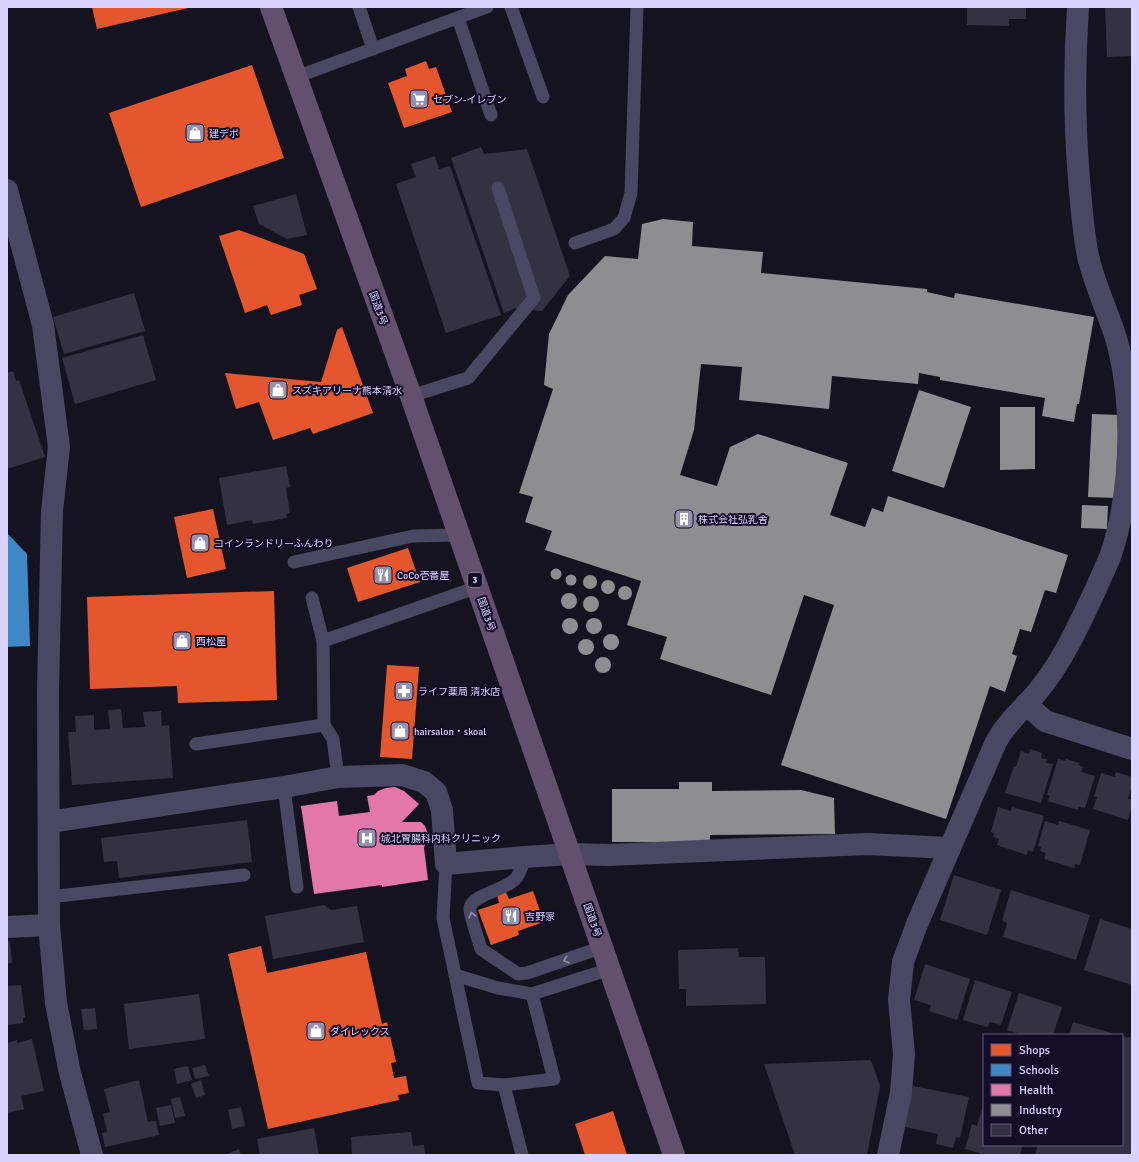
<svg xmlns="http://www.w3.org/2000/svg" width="1139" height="1162" viewBox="0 0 1139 1162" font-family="Signika,'Noto Sans JP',sans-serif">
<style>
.shops{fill:#e4572e}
.schools{fill:#3f88c5}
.health{fill:#e377a8}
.industry{fill:#8d8d92}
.building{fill:#343143}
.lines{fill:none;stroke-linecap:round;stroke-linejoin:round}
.service{stroke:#4a4762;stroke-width:13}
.minor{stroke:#4a4762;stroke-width:22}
.trunk{stroke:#62506e;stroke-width:22}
.oneway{stroke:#928db0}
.labels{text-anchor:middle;stroke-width:4;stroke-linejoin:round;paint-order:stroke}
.shield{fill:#130d27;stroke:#9f98be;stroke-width:1}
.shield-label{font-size:9px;font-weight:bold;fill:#dbd3ff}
.poi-label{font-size:10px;fill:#dbd3ff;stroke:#130d27;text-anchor:start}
.street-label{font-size:10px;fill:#dbd3ff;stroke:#130d27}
</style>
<rect width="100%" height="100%" fill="#161321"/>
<!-- shops -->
<g class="shops">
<polygon points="92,7 188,7 188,8 97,29"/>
<polygon points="426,61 429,69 436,67 452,112 404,128 388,83 407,76 405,69"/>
<polygon points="252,65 284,158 141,207 109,113"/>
<polygon points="239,230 304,254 317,289 299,295 302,305 271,315 267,305 245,313 219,236"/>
<polygon points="342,327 373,413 313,434 310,428 273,440 259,402 236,409 225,373 321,382 337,330"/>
<polygon points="213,509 226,569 187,578 174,517"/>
<polygon points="408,548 420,582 358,602 347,568"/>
<polygon points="274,591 277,700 178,703 177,686 90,689 87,597"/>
<polygon points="387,665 419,667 412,759 380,757"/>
<polygon points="505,890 509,899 533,891 544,922 518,931 519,935 491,945 478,910 499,903 497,895"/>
<polygon points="261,946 267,973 366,952 382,1024 387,1022 396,1062 391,1063 394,1078 406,1076 409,1093 398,1095 399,1100 268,1129 228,954"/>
<polygon points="613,1111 627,1155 585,1155 575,1124"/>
</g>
<!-- schools -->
<polygon class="schools" points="7,533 27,554 30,646 7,647"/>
<!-- health -->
<polygon class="health" points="395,787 404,791 419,804 402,822 421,822 425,826 428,834 424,848 428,880 382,887 382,885 314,894 301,806 337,801 339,816 370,812 367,796 374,795 378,791 386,788"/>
<!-- industry -->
<g class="industry">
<polygon points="663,219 693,222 692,246 763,252 761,273 927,289 927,292 954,298 955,293 1094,317 1079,404 1077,404 1074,422 1042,416 1045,398 940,380 940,377 919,373 918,384 832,376 829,409 739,400 742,367 701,364 694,430 680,475 717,486 730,447 758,434 848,463 830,515 865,527 872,508 883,512 888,496 1068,555 1056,593 1045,590 1031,632 1020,629 1012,654 1017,656 1005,692 990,686 946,819 781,765 834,605 804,595 771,695 660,659 667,637 627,625 641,581 545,550 552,531 525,522 533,497 519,493 553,389 544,385 549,334 568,295 605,256 638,259 642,224"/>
<polygon points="919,390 971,407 944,488 892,471"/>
<polygon points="1000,407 1035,407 1035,469 1000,470"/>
<polygon points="1092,414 1119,415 1115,498 1088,497"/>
<polygon points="1082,505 1108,506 1107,529 1081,528"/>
<circle cx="556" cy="574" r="5.5"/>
<circle cx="571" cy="580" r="5.5"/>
<circle cx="590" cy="582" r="7"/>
<circle cx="608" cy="587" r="7"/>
<circle cx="625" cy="593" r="7"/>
<circle cx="569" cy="601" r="8"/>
<circle cx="591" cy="604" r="8"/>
<circle cx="570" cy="626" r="8"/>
<circle cx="594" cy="626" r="8"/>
<circle cx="611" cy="642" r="8"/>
<circle cx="586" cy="647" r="8"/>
<circle cx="603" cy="665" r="8"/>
<polygon points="679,782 712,782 712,791 801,790 834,798 835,834 710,835 710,842 612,842 612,789 679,789"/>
</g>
<!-- building -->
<g class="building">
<polygon points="967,7 1026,7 1026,19 1009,19 1009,26 967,25"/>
<polygon points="1105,7 1132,7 1132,56 1107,57"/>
<polygon points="481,147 484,154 527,149 570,276 542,311 516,308 504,313 451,158"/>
<polygon points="435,156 439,169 450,166 501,315 446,333 396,184 416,177 411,164"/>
<polygon points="296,194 307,235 287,239 259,224 253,206"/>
<polygon points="134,293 145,331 64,354 53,317"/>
<polygon points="143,335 156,380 75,404 62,358"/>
<polygon points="13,371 16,381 19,380 45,457 7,469 7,373"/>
<polygon points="286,466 290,487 286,488 290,513 286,514 287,518 253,524 252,520 227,525 219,478"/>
<polygon points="121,709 123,728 145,727 143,712 161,711 162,726 169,725 173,778 72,785 68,732 76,732 75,716 94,715 94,730 110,729 108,710"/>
<polygon points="1030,749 1042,753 1041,758 1047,759 1046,763 1053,764 1041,803 1005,793 1014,766 1016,767 1021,751 1029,754"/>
<polygon points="1058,759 1065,761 1066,759 1079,763 1078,765 1083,767 1081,772 1095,776 1085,808 1079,807 1078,810 1048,801 1050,795 1047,795"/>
<polygon points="1116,772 1132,777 1132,786 1128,799 1132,800 1132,805 1128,820 1093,809 1097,797 1094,797 1101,773 1115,777"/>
<polygon points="998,807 1011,811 1012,807 1044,816 1033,852 1028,850 1027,855 997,845 999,839 993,837 994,833 991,832"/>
<polygon points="247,820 252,862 119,878 117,861 104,862 101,838"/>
<polygon points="1045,821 1058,825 1059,821 1090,830 1080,865 1075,864 1074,868 1044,859 1046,853 1040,851 1041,847 1038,846"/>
<polygon points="954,875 1001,890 987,935 940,920"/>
<polygon points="1011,890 1090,915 1076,960 1003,937 1007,923 1002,921"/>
<polygon points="324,905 331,910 357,906 364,942 273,959 265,916"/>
<polygon points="1100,919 1132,929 1132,985 1084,970"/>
<polygon points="7,941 10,941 12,963 7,963"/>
<polygon points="738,948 739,957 765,957 766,1004 686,1006 686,989 679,989 678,950"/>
<polygon points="925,964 970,979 957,1020 929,1011 931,1005 914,1000"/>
<polygon points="975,980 1012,992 1001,1025 990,1022 987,1027 963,1020"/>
<polygon points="21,985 25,1017 23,1018 23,1023 7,1025 7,986"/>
<polygon points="1019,993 1062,1007 1053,1035 1023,1035 1007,1030"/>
<polygon points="199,994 205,1039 129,1049 124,1004"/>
<polygon points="95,1008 97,1029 84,1030 81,1009"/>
<polygon points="1073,1022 1118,1035 1069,1035"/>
<polygon points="1122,1036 1132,1038 1132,1155 1035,1155 1038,1145 1122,1145"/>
<polygon points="32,1039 44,1091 21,1096 24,1109 7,1113 7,1043 17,1040 17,1043"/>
<polygon points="871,1060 880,1086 867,1155 795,1155 764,1064"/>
<polygon points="205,1065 209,1076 195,1079 192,1068"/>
<polygon points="188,1066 192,1080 177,1084 174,1069"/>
<polygon points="139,1080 148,1122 156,1121 159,1135 105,1147 102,1133 107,1132 103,1114 110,1112 104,1089"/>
<polygon points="201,1080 205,1095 196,1098 191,1084"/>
<polygon points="913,1086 969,1097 960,1138 956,1137 953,1148 936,1144 938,1134 905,1127"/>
<polygon points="180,1097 185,1116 175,1118 171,1099"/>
<polygon points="984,1102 984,1145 1023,1145 1020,1155 980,1155 980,1153 965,1149 972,1124 977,1126"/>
<polygon points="171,1105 175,1123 160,1126 156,1108"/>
<polygon points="241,1107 245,1126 232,1129 228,1110"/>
<polygon points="314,1128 319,1155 260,1155 257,1139"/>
<polygon points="411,1132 413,1146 424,1145 425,1155 352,1155 351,1137"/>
<polygon points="239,1149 241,1155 224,1155"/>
</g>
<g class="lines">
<!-- service -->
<g class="service">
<polyline points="359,7 373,49"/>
<polyline points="511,7 543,97"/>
<polyline points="458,18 491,115"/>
<polyline points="296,77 487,7"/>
<polyline points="575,243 614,229 624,218 631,193 637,7"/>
<polyline points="411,396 468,378 534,298 498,188"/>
<polyline points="294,562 413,536 459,535"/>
<polyline points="312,598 323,641 478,587"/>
<polyline points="323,641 324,725 333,739 338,777"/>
<polyline points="196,744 324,725"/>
<polyline points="284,787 297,887"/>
<path d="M525,857C523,864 521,871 517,877C506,891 472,894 470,908C469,914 479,941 481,949L518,974L527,973L603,947"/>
<polyline points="446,864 443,918 478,1083 504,1085 554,1079 532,994"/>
<polyline points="49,897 244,875"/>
<polyline points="455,975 498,988 532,994 610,969"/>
<polyline points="504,1085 522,1155"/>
</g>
<!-- minor -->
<g class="minor">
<polyline points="7,190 43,325 59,447 52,511 48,690 49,925 56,1003 70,1073 92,1155"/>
<polyline points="1026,704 1045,721 1132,749"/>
<polyline points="49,822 284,787 338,777 402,775 424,782 436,792 442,810 446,864 525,857 571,854 608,855 867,844 950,848"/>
<polyline points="7,927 49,925"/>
<path d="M888,1155L901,1093L904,1054L899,1000L903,962L917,924L996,742C1007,721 1024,709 1038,691C1062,662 1078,627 1094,593C1099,581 1105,569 1110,557C1131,496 1134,412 1119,349C1111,317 1095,288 1088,256C1083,231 1081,204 1079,179C1074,120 1074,66 1078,7"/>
</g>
<!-- trunk -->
<polyline class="trunk" points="271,7 411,396 674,1155"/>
</g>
<!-- one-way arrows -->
<defs><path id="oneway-chevron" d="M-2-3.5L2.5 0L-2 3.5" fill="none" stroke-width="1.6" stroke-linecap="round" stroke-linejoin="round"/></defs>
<g class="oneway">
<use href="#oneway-chevron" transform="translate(472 915) rotate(-104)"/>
<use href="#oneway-chevron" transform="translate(566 960) rotate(161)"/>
</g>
<!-- icons -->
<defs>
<g id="supermarket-square" transform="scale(1)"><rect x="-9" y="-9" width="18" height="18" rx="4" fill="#9690b1" stroke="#130d27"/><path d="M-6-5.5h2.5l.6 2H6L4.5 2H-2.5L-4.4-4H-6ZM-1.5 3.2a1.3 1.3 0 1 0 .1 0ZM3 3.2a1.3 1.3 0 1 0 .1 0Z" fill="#fff"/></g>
<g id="shop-square" transform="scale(1)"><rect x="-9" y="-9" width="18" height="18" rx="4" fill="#9690b1" stroke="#130d27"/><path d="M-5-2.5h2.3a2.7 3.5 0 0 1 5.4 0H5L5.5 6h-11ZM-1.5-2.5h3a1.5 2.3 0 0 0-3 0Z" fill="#fff"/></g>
<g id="building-square" transform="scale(1)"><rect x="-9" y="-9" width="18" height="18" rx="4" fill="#9690b1" stroke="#130d27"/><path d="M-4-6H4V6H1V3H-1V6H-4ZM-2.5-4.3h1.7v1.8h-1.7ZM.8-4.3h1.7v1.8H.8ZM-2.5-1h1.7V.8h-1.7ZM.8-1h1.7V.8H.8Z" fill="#fff"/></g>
<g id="restaurant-square" transform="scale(1)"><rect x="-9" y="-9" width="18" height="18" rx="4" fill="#9690b1" stroke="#130d27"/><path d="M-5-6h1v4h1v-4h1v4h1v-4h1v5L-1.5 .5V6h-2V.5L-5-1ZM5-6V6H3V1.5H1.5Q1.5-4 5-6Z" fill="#fff"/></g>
<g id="pharmacy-square" transform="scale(1)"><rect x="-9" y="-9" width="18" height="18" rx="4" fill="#9690b1" stroke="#130d27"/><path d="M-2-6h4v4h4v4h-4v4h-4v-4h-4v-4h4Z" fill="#fff"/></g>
<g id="hospital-square" transform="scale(1)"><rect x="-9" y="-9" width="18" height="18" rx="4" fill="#9690b1" stroke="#130d27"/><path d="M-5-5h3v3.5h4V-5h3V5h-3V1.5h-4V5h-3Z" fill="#fff"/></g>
</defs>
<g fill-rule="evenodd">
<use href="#supermarket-square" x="419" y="99"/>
<use href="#shop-square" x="195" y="133"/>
<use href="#shop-square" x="278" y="390"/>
<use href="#building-square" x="684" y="519"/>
<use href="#shop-square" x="200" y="543"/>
<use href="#restaurant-square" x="383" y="575"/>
<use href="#shop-square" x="182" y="641"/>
<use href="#pharmacy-square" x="404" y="691"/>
<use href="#shop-square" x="400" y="731"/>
<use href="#hospital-square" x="367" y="838"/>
<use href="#restaurant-square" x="511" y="916"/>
<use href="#shop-square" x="316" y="1031"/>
</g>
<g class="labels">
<!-- shield labels -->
<rect class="shield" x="468" y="573" width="14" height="14" rx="3"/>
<g class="shield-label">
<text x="475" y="583">3</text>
</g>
<!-- poi labels -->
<g class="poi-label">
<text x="433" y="103">セブン-イレブン</text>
<text x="209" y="137">建デポ</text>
<text x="292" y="394">スズキアリーナ熊本清水</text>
<text x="698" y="523">株式会社弘乳舎</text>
<text x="214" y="547">コインランドリーふんわり</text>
<text x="397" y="579">CoCo壱番屋</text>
<text x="196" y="645">西松屋</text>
<text x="418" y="695">ライフ薬局 清水店</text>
<text x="414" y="735">hairsalon・skoal</text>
<text x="381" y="842">城北胃腸科内科クリニック</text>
<text x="525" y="920">吉野家</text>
<text x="330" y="1035">ダイレックス</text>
</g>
<!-- street labels -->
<g class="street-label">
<text transform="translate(379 308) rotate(70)" y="4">国道3号</text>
<text transform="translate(487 614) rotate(71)" y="4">国道3号</text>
<text transform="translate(593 920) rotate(71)" y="4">国道3号</text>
</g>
</g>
<!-- border -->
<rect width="1139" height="1162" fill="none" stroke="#dbd3ff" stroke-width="16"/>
<!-- legend -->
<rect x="983" y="1034" width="140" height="112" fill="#130d27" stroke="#635c7d"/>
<rect x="991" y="1044" width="20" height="12" fill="#e4572e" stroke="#635c7d"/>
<text x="1019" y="1054" font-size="12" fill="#dbd3ff">Shops</text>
<rect x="991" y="1064" width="20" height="12" fill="#3f88c5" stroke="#635c7d"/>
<text x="1019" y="1074" font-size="12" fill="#dbd3ff">Schools</text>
<rect x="991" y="1084" width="20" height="12" fill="#e377a8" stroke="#635c7d"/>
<text x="1019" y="1094" font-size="12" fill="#dbd3ff">Health</text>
<rect x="991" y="1104" width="20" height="12" fill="#8d8d92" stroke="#635c7d"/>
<text x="1019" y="1114" font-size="12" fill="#dbd3ff">Industry</text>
<rect x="991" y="1124" width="20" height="12" fill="#343143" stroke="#635c7d"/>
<text x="1019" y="1134" font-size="12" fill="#dbd3ff">Other</text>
</svg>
